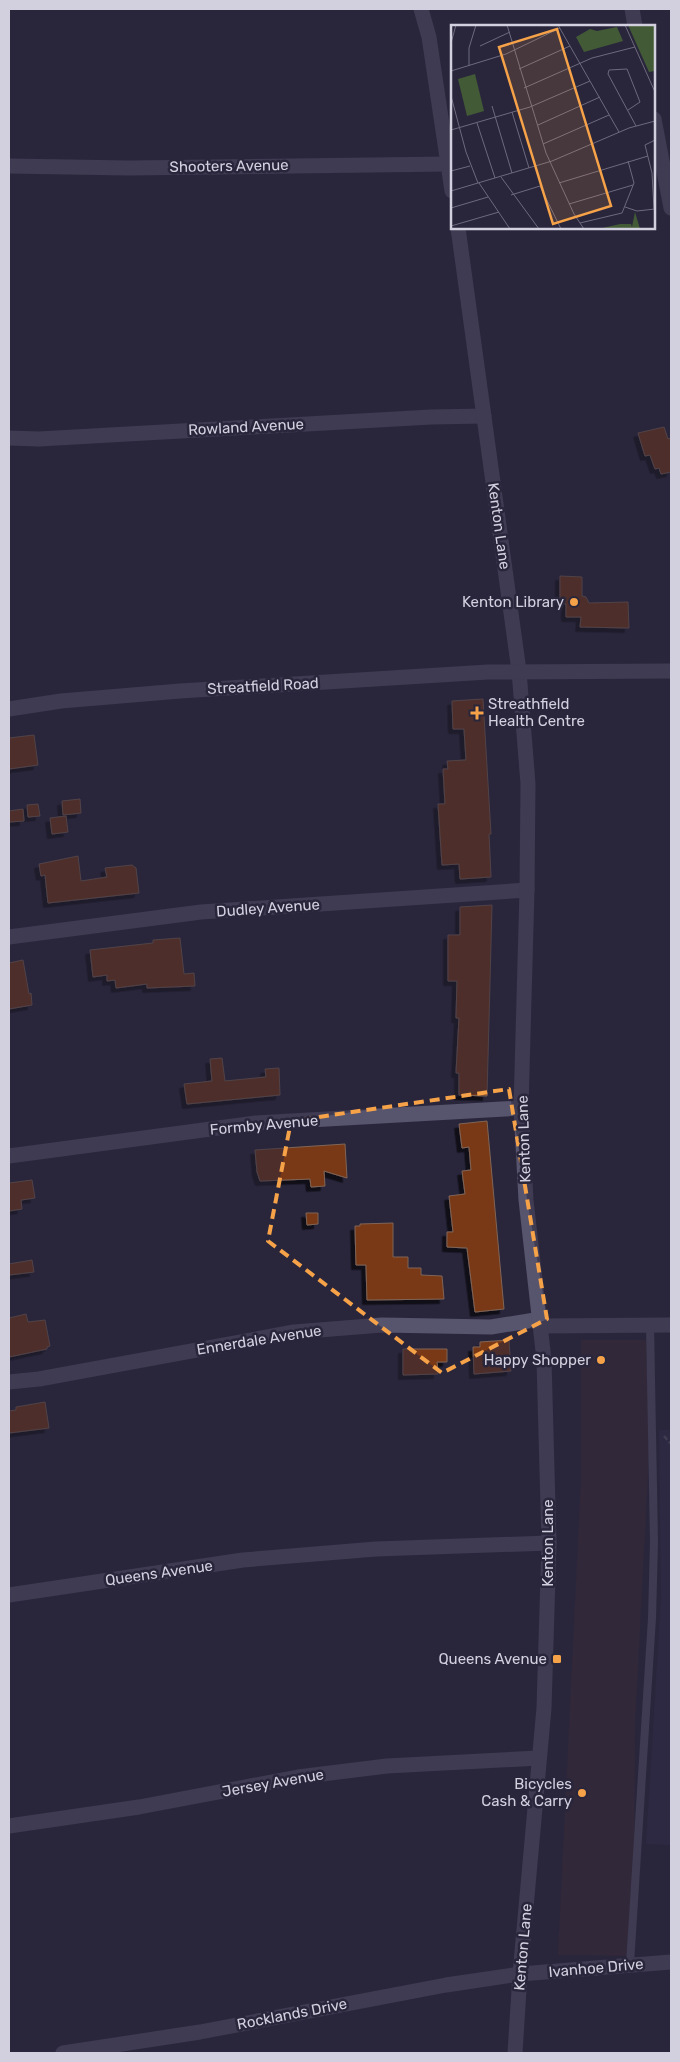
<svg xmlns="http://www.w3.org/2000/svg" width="680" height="2062" viewBox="0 0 680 2062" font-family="Rubik,sans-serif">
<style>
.commercial{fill:#3b2b36}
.built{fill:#322d49}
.building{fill:#793913;stroke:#806557;filter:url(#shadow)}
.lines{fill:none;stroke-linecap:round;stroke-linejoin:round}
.path{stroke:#5c596d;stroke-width:2.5;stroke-dasharray:5 2.5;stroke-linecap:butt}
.lane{stroke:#57546d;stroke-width:8}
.street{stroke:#57546d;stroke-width:15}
.secondary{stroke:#57546d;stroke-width:15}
.marked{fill:none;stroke:#f6a248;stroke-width:4;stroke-dasharray:10 6;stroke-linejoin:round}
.poi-dot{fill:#f6a248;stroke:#29263c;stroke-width:2}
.labels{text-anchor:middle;stroke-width:5;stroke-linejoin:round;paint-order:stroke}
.street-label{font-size:15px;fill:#d2d0df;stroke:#29263c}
.poi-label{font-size:15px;fill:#d2d0df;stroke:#29263c;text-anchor:end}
.inset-road{fill:none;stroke:#6d6a7d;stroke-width:1}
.view{fill:#f6a248;fill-opacity:0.15;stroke:#f6a248;stroke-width:2.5}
.inset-edge{fill:none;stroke:#d2d0df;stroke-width:2.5}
</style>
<defs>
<filter id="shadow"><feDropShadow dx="-4.5" dy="4.5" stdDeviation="0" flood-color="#0009"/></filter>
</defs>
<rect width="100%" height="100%" fill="#29263c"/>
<!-- commercial -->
<polygon class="commercial" points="581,1340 655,1340 635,1724 634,1956 558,1955 581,1479"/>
<!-- built -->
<polygon class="built" points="659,1430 671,1430 671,1845 646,1844 661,1599"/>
<!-- building -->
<g class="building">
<polygon points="664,427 668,439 671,438 671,472 661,474 659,468 655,469 650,455 645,456 638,433"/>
<polygon points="560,576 582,577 582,596 586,597 589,603 628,602 629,628 580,627 581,617 566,617 566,604 560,603"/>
<polygon points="483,699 491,834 489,834 491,877 460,879 459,864 442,865 438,804 445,804 443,769 448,769 447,761 466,760 464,729 453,729 452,701"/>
<polygon points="34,735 38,765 9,769 9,738"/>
<polygon points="80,799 81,813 63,815 62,801"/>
<polygon points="38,804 40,816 28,817 27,805"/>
<polygon points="23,809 24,821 9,822 9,811"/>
<polygon points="66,816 68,832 52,834 50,818"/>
<polygon points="78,856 81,881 107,877 105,868 132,865 136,868 139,893 48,903 45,875 41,876 39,864"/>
<polygon points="492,905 487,1096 459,1095 459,1073 456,1073 459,1018 456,1018 457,981 448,981 448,935 460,935 460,907"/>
<polygon points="180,938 184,974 194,973 195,986 147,988 147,984 116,988 115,980 107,981 107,975 93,977 90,950 153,943 153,940"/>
<polygon points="23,960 29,994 31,993 32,1005 9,1009 9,963"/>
<polygon points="222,1058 225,1081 266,1077 265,1069 279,1068 280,1095 187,1104 184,1084 212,1081 210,1059"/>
<polygon points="487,1121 504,1309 475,1312 467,1248 447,1247 447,1232 453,1232 449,1196 465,1194 462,1171 471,1170 469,1147 462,1148 459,1124"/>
<polygon points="345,1144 347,1178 324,1171 325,1186 311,1187 310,1179 260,1181 257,1172 255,1150"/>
<polygon points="32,1180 35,1198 21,1200 22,1209 9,1211 9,1183"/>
<polygon points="306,1213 318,1213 318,1224 307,1225"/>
<polygon points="393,1223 393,1257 408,1257 408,1268 421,1268 421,1275 442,1276 444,1299 367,1300 366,1265 356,1265 355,1226 360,1226 360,1224"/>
<polygon points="32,1260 34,1272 9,1275 9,1264"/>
<polygon points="26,1314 28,1322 45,1320 50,1346 47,1347 47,1349 9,1357 9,1318"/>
<polygon points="509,1340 511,1371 474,1374 473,1347 480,1347 480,1342"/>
<polygon points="403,1349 447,1349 447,1362 437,1362 438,1374 403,1375"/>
<polygon points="45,1402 49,1428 9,1433 9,1411 16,1410 16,1407"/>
</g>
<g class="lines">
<!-- path -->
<polyline class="path" points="664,1436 671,1444"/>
<!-- lane -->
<polyline class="lane" points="630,1964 652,1618 654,1542 650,1325"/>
<!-- street -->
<g class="street">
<polyline points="632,9 635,26"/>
<polyline points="654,119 671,208"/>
<polyline points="9,166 129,168 449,164"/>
<polyline points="9,438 39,439 431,417 484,416"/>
<polyline points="9,937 201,912 527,890"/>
<polyline points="9,1156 256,1123 521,1108"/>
<polyline points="541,1326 671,1325"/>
<polyline points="9,1382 39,1379 294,1332 382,1325 491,1327 541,1319"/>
<polyline points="9,1595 243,1560 376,1549 549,1543"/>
<polyline points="9,1826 139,1807 298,1777 387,1766 539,1758"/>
<polyline points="63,2053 200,2032 446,1985 520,1974 671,1962"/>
</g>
<!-- secondary -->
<g class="secondary">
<polyline points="421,9 429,37 452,191"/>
<polyline points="458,228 519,671 528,784 527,890 521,1108 526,1200 544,1360 549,1543 544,1708 520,1974 515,2053"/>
<polyline points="9,709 61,701 180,691 488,672 671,671"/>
</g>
</g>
<!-- marked area -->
<path d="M0 0H680V2062H0ZM509,1089L547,1319L442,1373L268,1241L291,1121Z" fill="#29263c" fill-opacity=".55" fill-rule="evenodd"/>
<path class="marked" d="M509,1089L547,1319L442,1373L268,1241L291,1121Z"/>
<!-- markers -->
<g class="poi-dot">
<circle cx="574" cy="602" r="5"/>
<path d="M474.5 705.5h5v5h5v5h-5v5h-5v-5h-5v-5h5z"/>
<circle cx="601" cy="1360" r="5"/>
<rect x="552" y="1654" width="10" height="10" rx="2.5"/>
<circle cx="582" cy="1793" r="5"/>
</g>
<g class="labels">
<!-- street labels -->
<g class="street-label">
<text transform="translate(229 166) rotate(-1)" y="5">Shooters Avenue</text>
<text transform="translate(246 427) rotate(-3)" y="5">Rowland Avenue</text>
<text transform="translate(499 526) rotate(82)" y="5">Kenton Lane</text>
<text transform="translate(263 686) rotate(-3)" y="5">Streatfield Road</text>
<text transform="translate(268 908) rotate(-4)" y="5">Dudley Avenue</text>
<text transform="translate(264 1125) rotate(-5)" y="5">Formby Avenue</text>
<text transform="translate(524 1139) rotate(-92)" y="5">Kenton Lane</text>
<text transform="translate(259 1340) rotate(-9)" y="5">Ennerdale Avenue</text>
<text transform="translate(548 1543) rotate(-90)" y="5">Kenton Lane</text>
<text transform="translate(159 1573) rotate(-8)" y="5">Queens Avenue</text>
<text transform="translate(273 1783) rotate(-10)" y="5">Jersey Avenue</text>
<text transform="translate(523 1947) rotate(-85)" y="5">Kenton Lane</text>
<text transform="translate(596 1968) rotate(-5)" y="5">Ivanhoe Drive</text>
<text transform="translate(292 2014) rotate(-11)" y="5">Rocklands Drive</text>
</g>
<!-- poi labels -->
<g class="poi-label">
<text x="564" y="607">Kenton Library</text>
<text x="488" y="709" text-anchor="start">Streathfield<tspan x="488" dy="17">Health Centre</tspan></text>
<text x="591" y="1365">Happy Shopper</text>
<text x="547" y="1664">Queens Avenue</text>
<text x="572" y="1789">Bicycles<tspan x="572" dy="17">Cash &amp; Carry</tspan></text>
</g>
</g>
<!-- overview -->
<g transform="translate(451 25)">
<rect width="204" height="204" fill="#29263c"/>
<path d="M177,0H204V46L198,47ZM166,2L172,16L133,27L125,12L139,4L146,6ZM24,49L33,86L16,91L7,54ZM184,187L189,204H147L169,199H180L181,202Z" fill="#425a36"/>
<path class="inset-road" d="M56,0L95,128L123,189L133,204M107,0L168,107M174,0L204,67M0,18L5,0M29,21L59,7M18,41V23L25,0M68,44L119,21M0,46L55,29L109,3M73,63L141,33L184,22M0,71L15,127L27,158M41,81L61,148M79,82L139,56M177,85L189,77L176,44L158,45L157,49L185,101M61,87L78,143M26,98L44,153M87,100L149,72M0,105L79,82M92,119L158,90M0,146L19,141M50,152L88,204M28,158L59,204M108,158L197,131M0,166L101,136L178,103L204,96M60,170L89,161L110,204M118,179L182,160M174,182L186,186L204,184M0,183L37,172M203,184L201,148L194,120L204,115M129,198L171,188L183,158L177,136M0,201L48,187"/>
<path class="view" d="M106,4L160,181L102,199L48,22Z"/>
<rect width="204" height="204" class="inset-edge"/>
</g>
<!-- border -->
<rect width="680" height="2062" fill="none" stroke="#d2d0df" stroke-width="20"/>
</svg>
